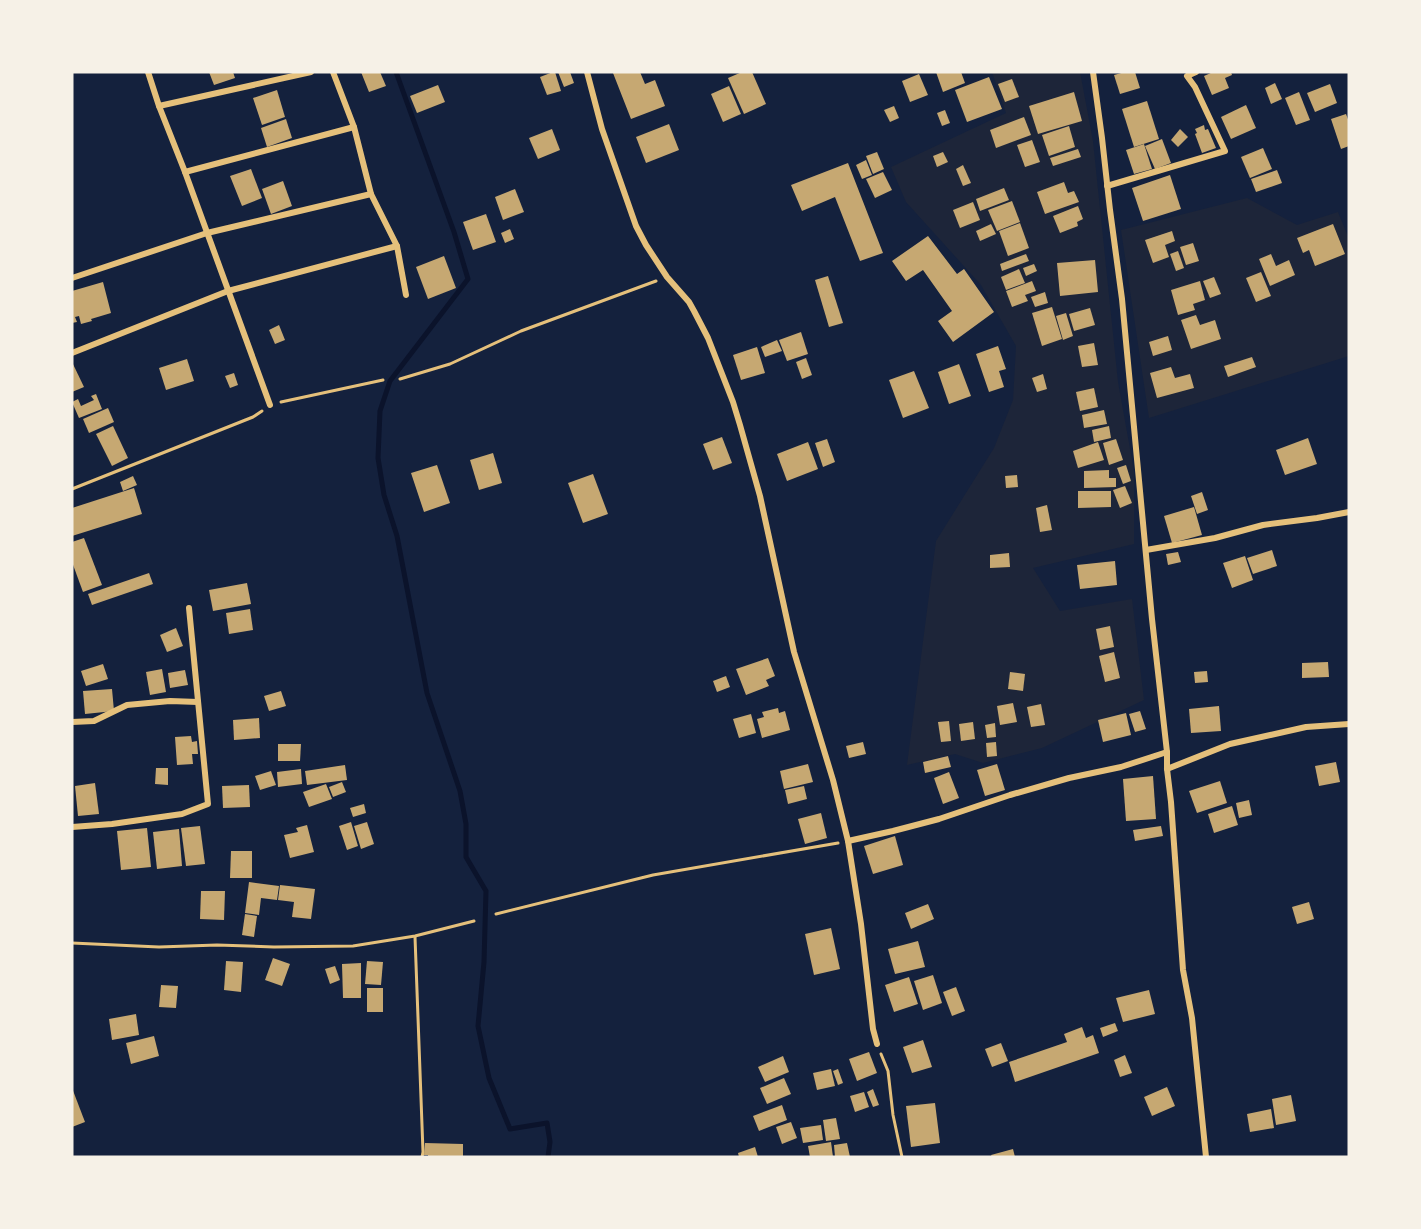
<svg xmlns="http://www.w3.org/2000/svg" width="1421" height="1229" viewBox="0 0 1421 1229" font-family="'Roboto Condensed',sans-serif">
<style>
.green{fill:#1d2539}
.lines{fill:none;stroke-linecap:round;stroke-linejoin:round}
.stream{stroke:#0b132b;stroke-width:5}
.building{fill:#c6a872}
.path{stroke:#e5c07b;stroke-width:3}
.minor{stroke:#e5c07b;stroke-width:6}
</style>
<rect width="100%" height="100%" fill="#14213d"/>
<!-- green -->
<g class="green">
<polygon points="992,72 1080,72 1093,141 1118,382 1134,471 1134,544 1033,568 1060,611 1132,599 1144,700 1042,748 983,763 955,754 907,765 936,541 994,448 1013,400 1016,346 981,285 906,202 891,167 1006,113"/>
<polygon points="1247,198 1297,225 1338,212 1349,239 1349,356 1149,418 1121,230"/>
</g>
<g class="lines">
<!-- stream -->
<polyline class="stream" points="396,72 454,232 468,279 390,381 380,411 378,458 384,495 397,536 427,693 460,791 466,824 466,857 486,891 484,962 478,1026 489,1078 510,1129 547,1123 550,1142 548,1157"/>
</g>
<!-- building -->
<g class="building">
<polygon points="209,72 233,72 235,78 214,85"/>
<polygon points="361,72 380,72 386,86 369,92"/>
<polygon points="553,72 555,72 561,91 547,95 540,77"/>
<polygon points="558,72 570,72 574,83 564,87"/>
<polygon points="615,72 640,72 645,84 655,80 665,106 631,119 613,73"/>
<polygon points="742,72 752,72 766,104 744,114 728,78"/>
<polygon points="936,72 961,72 965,83 943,92"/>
<polygon points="1125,72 1135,72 1140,88 1120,94 1114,75"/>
<polygon points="1213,72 1231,72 1232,75 1225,78 1229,88 1212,95 1204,76"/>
<polygon points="919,74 928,95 910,102 902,81"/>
<polygon points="989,77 1002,109 967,122 955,90"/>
<polygon points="1012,79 1019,97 1005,102 998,84"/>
<polygon points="1275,83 1282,99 1271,104 1265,88"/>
<polygon points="1330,84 1337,103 1315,112 1307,93"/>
<polygon points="438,85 445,102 417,113 410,96"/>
<polygon points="729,86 741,114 723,122 711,94"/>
<polygon points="277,90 285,117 262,125 253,98"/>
<polygon points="1074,92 1082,121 1038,134 1029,106"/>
<polygon points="1299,92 1310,120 1296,125 1285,98"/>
<polygon points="1147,101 1159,139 1134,147 1122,109"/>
<polygon points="1246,105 1256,128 1231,139 1221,117"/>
<polygon points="894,106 899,118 890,122 884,110"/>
<polygon points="945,110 950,123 942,126 937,113"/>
<polygon points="1346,114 1349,122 1349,146 1341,149 1331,119"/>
<polygon points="1024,117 1031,135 996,148 990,130"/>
<polygon points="286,119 292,138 267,147 261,128"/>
<polygon points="669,124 679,150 646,163 636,137"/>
<polygon points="1204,125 1205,130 1208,129 1216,148 1202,153 1195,134 1197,133 1195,129"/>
<polygon points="1069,126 1075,147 1049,156 1042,135"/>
<polygon points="552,129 560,150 538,159 529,138"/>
<polygon points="1180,129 1188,137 1178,147 1171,140"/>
<polygon points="1162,139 1171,163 1155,169 1145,146"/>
<polygon points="1032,140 1040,162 1025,167 1017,145"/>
<polygon points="1144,144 1152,169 1134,174 1126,150"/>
<polygon points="1263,148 1272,169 1250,178 1241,157"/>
<polygon points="1078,149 1081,157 1053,166 1050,158"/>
<polygon points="877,152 884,169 873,174 866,156"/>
<polygon points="943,152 948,162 937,167 933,156"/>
<polygon points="866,160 872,175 862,179 856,165"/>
<polygon points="848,163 883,253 860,261 835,197 802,211 791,185"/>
<polygon points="963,165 971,183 963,186 956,169"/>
<polygon points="251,169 262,198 242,206 230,176"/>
<polygon points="1277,170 1282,183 1256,192 1251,179"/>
<polygon points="883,172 892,190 875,198 866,179"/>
<polygon points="1170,175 1181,209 1143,221 1132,188"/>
<polygon points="283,181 292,206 271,214 262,189"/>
<polygon points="1064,182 1068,193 1074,191 1079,202 1045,214 1037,192"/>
<polygon points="1004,188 1009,200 980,211 976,199"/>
<polygon points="515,189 524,212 503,220 495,197"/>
<polygon points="1012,201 1020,222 997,231 988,210"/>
<polygon points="973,202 980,220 960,228 953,210"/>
<polygon points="1078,206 1083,219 1077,222 1078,226 1060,233 1053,216"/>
<polygon points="486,214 496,242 473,250 463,222"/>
<polygon points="1020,223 1029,248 1008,256 999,231"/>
<polygon points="991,224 996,234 980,241 976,231"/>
<polygon points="1333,224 1345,254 1315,266 1309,250 1303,253 1297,238"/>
<polygon points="510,229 514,239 505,243 501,233"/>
<polygon points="1172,231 1175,241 1165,245 1169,257 1153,263 1145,240"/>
<polygon points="928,236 957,274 964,269 994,312 953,342 938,321 952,311 923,270 906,281 892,261"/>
<polygon points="1193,243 1199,261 1186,265 1180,247"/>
<polygon points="1178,251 1184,268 1176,271 1170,254"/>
<polygon points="1026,254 1029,261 1002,271 1000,264"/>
<polygon points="1271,254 1276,266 1289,260 1295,275 1270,286 1259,259"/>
<polygon points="444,256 456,288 428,299 416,267"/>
<polygon points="1095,260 1098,292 1060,296 1057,263"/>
<polygon points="1034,264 1037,271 1026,276 1023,268"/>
<polygon points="1019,269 1025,283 1006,290 1001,277"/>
<polygon points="1261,272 1271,296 1256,302 1246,278"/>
<polygon points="828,276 843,323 829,327 815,280"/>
<polygon points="1214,277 1221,294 1210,298 1203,281"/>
<polygon points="1032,281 1036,291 1025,295 1028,301 1012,307 1006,291"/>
<polygon points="1200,281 1205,300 1193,304 1195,310 1178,315 1171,290"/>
<polygon points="103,282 111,313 91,319 92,321 81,324 79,316 75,317 77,322 72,323 72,291"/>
<polygon points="1045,292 1048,303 1035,307 1031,297"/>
<polygon points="1052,307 1062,339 1042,346 1032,313"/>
<polygon points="1090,308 1095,325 1074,331 1069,314"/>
<polygon points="1066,313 1073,336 1063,340 1056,316"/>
<polygon points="1196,315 1200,325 1215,320 1221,339 1191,349 1181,320"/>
<polygon points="279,325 285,340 275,344 269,330"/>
<polygon points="801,332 808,354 787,361 779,340"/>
<polygon points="1168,336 1172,350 1153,356 1149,342"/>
<polygon points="777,340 782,351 765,357 761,347"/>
<polygon points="1094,343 1098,365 1082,367 1078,346"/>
<polygon points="998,346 1006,369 999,371 1004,387 989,392 976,354"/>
<polygon points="757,347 765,373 741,380 733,355"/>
<polygon points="1252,357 1256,367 1228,377 1224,366"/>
<polygon points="806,358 812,375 802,379 796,362"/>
<polygon points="187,359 194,381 166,390 159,368"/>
<polygon points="72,362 84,387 72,392"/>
<polygon points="959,364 971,396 949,404 938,372"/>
<polygon points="1171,367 1175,378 1190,374 1194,388 1157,398 1150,373"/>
<polygon points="914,371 929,408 903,418 889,380"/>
<polygon points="234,373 238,385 230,388 225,376"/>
<polygon points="1043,374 1047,389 1037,392 1032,378"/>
<polygon points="1094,388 1098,407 1080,411 1076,392"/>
<polygon points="96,394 102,409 79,418 72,402 78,399 81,406 94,400 91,396"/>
<polygon points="108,408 114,422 89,433 83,419"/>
<polygon points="1104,410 1107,424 1084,428 1082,415"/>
<polygon points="113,426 128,458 112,466 96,434"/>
<polygon points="1109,426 1111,438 1094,442 1092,430"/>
<polygon points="722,437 732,463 713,470 703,444"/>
<polygon points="1308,438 1317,464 1285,475 1276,450"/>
<polygon points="827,439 835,462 823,467 815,443"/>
<polygon points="1116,439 1123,460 1109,465 1103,443"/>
<polygon points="808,442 818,469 787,481 777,454"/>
<polygon points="1098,442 1104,460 1078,468 1073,451"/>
<polygon points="493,453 502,483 479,490 470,460"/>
<polygon points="437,465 450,503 424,512 411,473"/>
<polygon points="1126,465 1131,481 1123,484 1117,468"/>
<polygon points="1109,470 1109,478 1116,478 1116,487 1084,488 1084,471"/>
<polygon points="593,474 608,514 583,523 568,483"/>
<polygon points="1017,475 1018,487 1006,488 1005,476"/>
<polygon points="133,476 137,485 123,491 120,482"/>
<polygon points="1125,486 1132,503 1120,508 1113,490"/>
<polygon points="134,488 142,514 72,536 72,508"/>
<polygon points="1078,491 1111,491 1111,507 1078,508"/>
<polygon points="1202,492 1208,510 1197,514 1191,496"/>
<polygon points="1047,505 1052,530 1040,532 1036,508"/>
<polygon points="1194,507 1202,535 1172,543 1164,516"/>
<polygon points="84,538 102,585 83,592 72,562 72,542"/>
<polygon points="1272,550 1277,566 1253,574 1247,558"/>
<polygon points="1178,552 1181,562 1168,565 1166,554"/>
<polygon points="1009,553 1010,567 990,568 990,555"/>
<polygon points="1245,556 1253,580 1232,588 1223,563"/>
<polygon points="1115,561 1117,585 1080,589 1077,565"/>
<polygon points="149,573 153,584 92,605 88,594"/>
<polygon points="247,583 251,604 213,611 209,590"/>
<polygon points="250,609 253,630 229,634 226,613"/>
<polygon points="1110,626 1114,647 1100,650 1096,629"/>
<polygon points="176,628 183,646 167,652 160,635"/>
<polygon points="1114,652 1120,678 1105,682 1099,656"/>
<polygon points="768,658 775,676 766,680 769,686 746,695 736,669"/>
<polygon points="1328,662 1329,677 1302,678 1302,663"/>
<polygon points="103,664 108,679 86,686 81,671"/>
<polygon points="162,669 166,692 150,695 146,672"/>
<polygon points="185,670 188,685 170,688 168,673"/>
<polygon points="1207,671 1208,682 1195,683 1194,672"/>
<polygon points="1010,672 1025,674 1023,691 1008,689"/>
<polygon points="726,676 730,687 717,692 713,681"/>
<polygon points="112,689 114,711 85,714 83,691"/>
<polygon points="281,691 286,706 269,711 264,696"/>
<polygon points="1013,703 1017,722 1000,725 997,706"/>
<polygon points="1041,704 1045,725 1031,727 1027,707"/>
<polygon points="1219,706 1221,731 1191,733 1189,709"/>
<polygon points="778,708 779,713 785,711 790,730 762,738 757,719 764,717 762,712"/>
<polygon points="1140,711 1146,729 1135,732 1129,714"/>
<polygon points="1126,713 1131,735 1103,742 1098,720"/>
<polygon points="751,714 756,733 739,738 733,719"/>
<polygon points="259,718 260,738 234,740 233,720"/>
<polygon points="949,721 951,741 941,742 938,722"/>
<polygon points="973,722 975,739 961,741 959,724"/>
<polygon points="995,723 996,737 987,738 985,725"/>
<polygon points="191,736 192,742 197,741 198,754 192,754 193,764 177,765 175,737"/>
<polygon points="863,742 866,754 849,758 846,746"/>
<polygon points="996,742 997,756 987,757 986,743"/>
<polygon points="278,744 301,744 300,761 278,761"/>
<polygon points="948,756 951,767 925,773 923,762"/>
<polygon points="1336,762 1340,782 1319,786 1315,766"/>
<polygon points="808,764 813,782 784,789 780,771"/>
<polygon points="997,764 1005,790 985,796 977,770"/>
<polygon points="345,765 347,780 307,785 305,771"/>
<polygon points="156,768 168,768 168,785 155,784"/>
<polygon points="301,769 302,784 278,787 277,772"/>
<polygon points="271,771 276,785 260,790 255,776"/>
<polygon points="949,772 959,798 943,804 934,778"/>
<polygon points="1153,776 1156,819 1126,821 1123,779"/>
<polygon points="1220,781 1227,803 1197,813 1189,791"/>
<polygon points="342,782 346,792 333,797 329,787"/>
<polygon points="95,783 99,814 78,816 75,786"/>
<polygon points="326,784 332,799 309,807 303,792"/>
<polygon points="249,785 250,807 223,808 222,786"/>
<polygon points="804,786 807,799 788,804 785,790"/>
<polygon points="1249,800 1252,815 1239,818 1236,803"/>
<polygon points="364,804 366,813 353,817 350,808"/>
<polygon points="1232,806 1238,825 1214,833 1208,814"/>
<polygon points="821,813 827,838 805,844 798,819"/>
<polygon points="351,822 358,846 347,850 339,826"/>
<polygon points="367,822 374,844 361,849 354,826"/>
<polygon points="307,825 314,852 290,858 284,835 298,832 296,828"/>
<polygon points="200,826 205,864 186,866 181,828"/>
<polygon points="1161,826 1163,836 1135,841 1133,830"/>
<polygon points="147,828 151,867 121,870 117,831"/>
<polygon points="179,829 182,866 157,869 153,832"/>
<polygon points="895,836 903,865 873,874 864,846"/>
<polygon points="231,851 252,851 252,878 230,878"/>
<polygon points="249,882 279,886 277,900 261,898 259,915 245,913"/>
<polygon points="280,885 315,889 311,919 292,917 294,902 278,900"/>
<polygon points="201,891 225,891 224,920 200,919"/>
<polygon points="1309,902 1314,919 1297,924 1292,907"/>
<polygon points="928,904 934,919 911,929 905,913"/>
<polygon points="245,914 257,916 254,937 242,935"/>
<polygon points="831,928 840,969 814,975 805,934"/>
<polygon points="918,941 925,967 895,974 888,949"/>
<polygon points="273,958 290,964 282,986 265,980"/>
<polygon points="226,961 243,962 241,992 224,990"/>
<polygon points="367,961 383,962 381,985 365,984"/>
<polygon points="361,963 361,998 343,998 342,964"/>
<polygon points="335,966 340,980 330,984 325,969"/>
<polygon points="933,975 942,1003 923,1010 914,981"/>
<polygon points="909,977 918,1004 894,1012 885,985"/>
<polygon points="161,985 178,986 176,1008 159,1007"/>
<polygon points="956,987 965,1011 952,1016 943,992"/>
<rect x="367" y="988" width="16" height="24"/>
<polygon points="1149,990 1155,1014 1123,1022 1116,998"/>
<polygon points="136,1014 139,1035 112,1040 109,1019"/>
<polygon points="1115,1023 1118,1031 1103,1037 1100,1028"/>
<polygon points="1082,1027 1086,1038 1093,1035 1099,1053 1015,1082 1009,1062 1067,1042 1064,1034"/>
<polygon points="154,1036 159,1056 131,1064 126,1043"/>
<polygon points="923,1040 932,1067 912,1073 903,1047"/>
<polygon points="1001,1043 1008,1061 992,1067 985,1049"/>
<polygon points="869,1052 877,1073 857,1081 849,1059"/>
<polygon points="1125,1055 1132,1073 1120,1077 1114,1060"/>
<polygon points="783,1056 789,1072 765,1082 758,1067"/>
<polygon points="831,1069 835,1086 817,1090 813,1073"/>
<polygon points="838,1069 843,1083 838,1085 833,1071"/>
<polygon points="784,1078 791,1094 767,1104 760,1088"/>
<polygon points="1167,1087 1175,1106 1152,1116 1144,1097"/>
<polygon points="72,1088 85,1122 72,1127"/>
<polygon points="873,1089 879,1105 873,1107 867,1092"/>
<polygon points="864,1092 869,1107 855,1112 850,1096"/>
<polygon points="1291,1095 1296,1121 1276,1125 1272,1099"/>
<polygon points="935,1103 940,1143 911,1147 906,1106"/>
<polygon points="782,1105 787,1120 759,1131 753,1116"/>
<polygon points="1271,1109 1274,1128 1250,1132 1247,1114"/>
<polygon points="836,1118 840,1139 826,1141 823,1120"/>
<polygon points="791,1122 797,1138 782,1144 776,1127"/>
<polygon points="821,1125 823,1140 803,1143 800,1128"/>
<polygon points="831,1142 833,1157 810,1157 808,1146"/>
<polygon points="425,1143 463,1144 463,1157 428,1157 428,1155 424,1155"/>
<polygon points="847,1143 850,1157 835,1157 834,1145"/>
<polygon points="755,1147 758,1157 739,1157 738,1153"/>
<polygon points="1013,1149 1015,1157 992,1157 991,1155"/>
</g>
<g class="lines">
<!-- path -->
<g class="path">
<polyline points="400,379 450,364 521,331 656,281"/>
<polyline points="281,402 383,380"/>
<polyline points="72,489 253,417 262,411"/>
<polyline points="496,914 653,875 838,843"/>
<polyline points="415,937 423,1152 422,1157"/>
<polyline points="72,943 159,947 217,945 274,947 353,946 415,936 474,921"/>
<polyline points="881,1054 888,1071 893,1115 902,1157"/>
</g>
<!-- minor -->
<g class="minor">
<polyline points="148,72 159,106 185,172 270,405"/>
<polyline points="333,72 354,127 371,194 397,246 406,295"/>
<polyline points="587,72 602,129 636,226 646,245 667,277 689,302 694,311 708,338 733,402 740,425 760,496 794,652 833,780 848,841 861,924 873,1029 877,1044"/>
<polyline points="1093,72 1102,138 1110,210 1122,299 1152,619 1167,752 1167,769 1171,802 1183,970 1192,1018 1206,1157"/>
<polyline points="159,106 311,72"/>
<polyline points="185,172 354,127"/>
<polyline points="1107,186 1225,151 1195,87 1187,76 1196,72"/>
<polyline points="72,278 207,233 371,194"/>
<polyline points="72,353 228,291 397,246"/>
<polyline points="1146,550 1215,538 1263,525 1317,518 1349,512"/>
<polyline points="72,722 94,721 127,705 170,701 198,702"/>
<polyline points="1167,769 1230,744 1306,727 1349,724"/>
<polyline points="72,827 112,824 182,814 208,804 189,608"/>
<polyline points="848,841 893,831 939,819 1010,795 1069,778 1121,767 1167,752"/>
</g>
</g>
<!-- border -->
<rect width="1421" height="1229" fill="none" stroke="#f6f1e7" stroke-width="147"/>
</svg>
